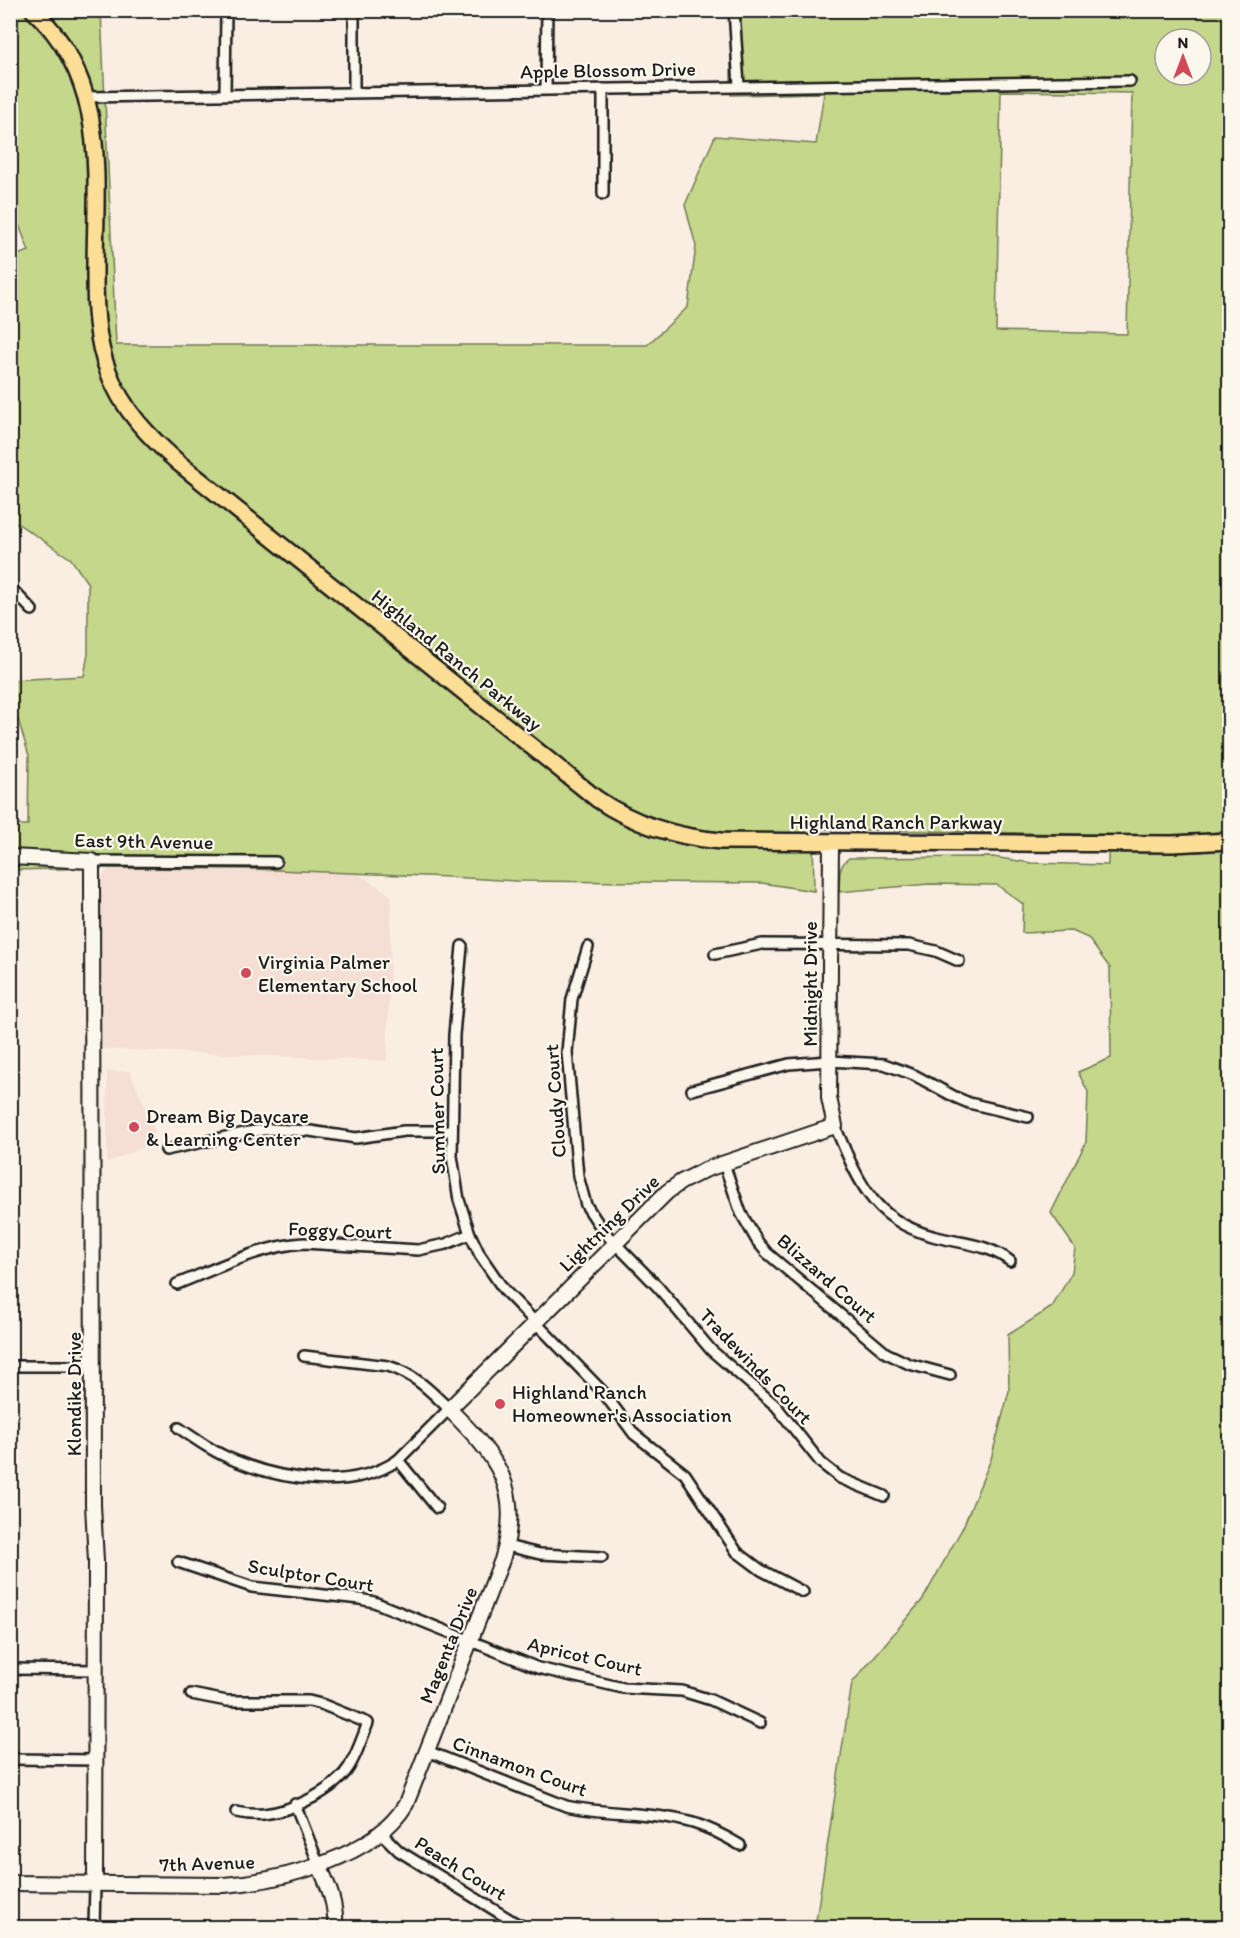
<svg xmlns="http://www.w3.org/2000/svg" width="1240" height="1938" viewBox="0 0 1240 1938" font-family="Itim,sans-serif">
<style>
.built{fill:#f5dfd4}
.green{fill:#c5d78b;stroke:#707a54;stroke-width:1.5;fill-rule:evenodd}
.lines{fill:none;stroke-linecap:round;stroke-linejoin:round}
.street-casing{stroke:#1c1c1c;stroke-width:14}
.secondary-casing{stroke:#1c1c1c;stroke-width:18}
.primary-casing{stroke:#1c1c1c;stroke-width:20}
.street{stroke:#fbf7ec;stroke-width:9}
.secondary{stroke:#fbf7ec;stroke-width:14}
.primary{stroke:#fdde96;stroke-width:15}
.poi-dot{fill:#d1495b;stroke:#fbf7ec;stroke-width:2}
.labels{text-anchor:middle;stroke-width:4.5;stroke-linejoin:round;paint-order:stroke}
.street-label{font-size:20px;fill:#1c1c1c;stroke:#fbf7ec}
.poi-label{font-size:20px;fill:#1c1c1c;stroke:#fbf7ec;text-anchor:start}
</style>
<rect width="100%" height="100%" fill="#faeee3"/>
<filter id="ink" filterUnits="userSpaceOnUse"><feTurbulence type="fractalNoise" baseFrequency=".0167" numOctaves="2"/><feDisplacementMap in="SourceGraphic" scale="12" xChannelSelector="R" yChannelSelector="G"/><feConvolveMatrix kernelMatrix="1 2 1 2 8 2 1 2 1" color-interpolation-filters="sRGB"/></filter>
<g filter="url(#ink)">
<!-- built -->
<g class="built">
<polygon points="109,868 251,869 357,873 392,896 387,1061 102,1049 101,878"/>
<polygon points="107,1071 130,1071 156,1133 150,1137 146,1146 107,1163"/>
</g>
<!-- green -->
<g class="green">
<path d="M11,11H101L116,345H647L688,307L696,246L685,205L715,136L816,144L824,93L731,95V11H1229V831L1179,836L813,829L814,891L762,883L516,881L450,877L251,869L109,868L11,870V825H28L29,756L11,696V680L84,676L88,654V584L71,559L11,519V257L29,251L11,204ZM1165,39H1201V75H1165ZM1001,91L1132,93L1127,334L996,331Z"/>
<path d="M1229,849V1927H815L852,1683L923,1599L963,1527L991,1459L1009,1391L1008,1335L1052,1307L1072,1272L1075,1248L1051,1213L1086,1142L1088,1092L1078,1072L1111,1058L1110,968L1088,938L1072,931L1022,933L1023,904L997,885L929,884L839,892C840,879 837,866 849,858L993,857L1031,863L1108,865V851L1199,852Z"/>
</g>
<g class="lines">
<!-- street casing -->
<g class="street-casing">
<g id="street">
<polyline points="734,10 739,86"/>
<polyline points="546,89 547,10"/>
<polyline points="603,89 603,194"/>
<polyline points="354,92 354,10"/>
<polyline points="225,94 226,10"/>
<polyline points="87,97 1130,81"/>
<polyline points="10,587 32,610"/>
<polyline points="92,861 276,862"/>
<polyline points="462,946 454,1035 452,1156 459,1200 470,1234 480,1255 504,1290 603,1392 634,1434 685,1474 737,1552 761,1570 803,1592"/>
<polyline points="588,947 572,999 567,1052 578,1176 586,1205 604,1232 658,1287 711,1350 776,1406 821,1463 840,1478 884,1496"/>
<polyline points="715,954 762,944 909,945 936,951 959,961"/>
<polyline points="692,1090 789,1064 829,1061 884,1064 914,1075 955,1097 969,1103 1028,1117"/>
<path d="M835,1126C860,1186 875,1225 945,1239C968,1244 991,1246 1010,1261"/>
<polyline points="166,1150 249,1132 270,1129 310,1131 356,1138 404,1131 452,1131"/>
<polyline points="724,1164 741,1213 757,1241 767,1253 886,1353 909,1364 950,1375"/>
<path d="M177,1284C218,1268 260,1246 304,1243L418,1250L446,1244L470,1234"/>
<polyline points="10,1366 93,1366"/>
<path d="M179,1428C198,1441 215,1453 236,1461C284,1481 353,1491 398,1460L449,1409C430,1390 414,1374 388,1366L304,1356"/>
<polyline points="398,1460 437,1508"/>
<polyline points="507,1546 540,1554 602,1557"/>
<polyline points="178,1562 252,1587 360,1599 374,1602 538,1668 623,1688 682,1691 711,1700 760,1723"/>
<polyline points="10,1669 95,1670"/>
<path d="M191,1694L227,1701H309L321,1704L368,1723C362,1738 357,1754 349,1767C334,1791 292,1811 264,1814C254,1815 245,1814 236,1812"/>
<path d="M427,1751L566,1806C608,1815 652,1811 693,1823C710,1828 725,1836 740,1845"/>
<polyline points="10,1759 95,1760"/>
<polyline points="295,1804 319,1865"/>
<polyline points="381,1833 399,1851 514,1922 526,1928"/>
<polyline points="94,1928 95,1884"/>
</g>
</g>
<!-- secondary casing -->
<g class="secondary-casing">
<g id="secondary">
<polyline points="10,857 92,861 93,1505 96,1561 95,1884"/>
<path d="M319,1865C328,1885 337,1905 335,1928"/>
<path d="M10,1883L224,1885C282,1881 375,1857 406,1804L502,1560C524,1489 497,1457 449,1409L667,1192L681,1182L707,1169L835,1126L829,1098L831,842"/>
</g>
</g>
<!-- primary casing -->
<g class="primary-casing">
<path id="primary" d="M33,10C110,81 95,178 95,272C95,306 96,339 108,371C122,410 150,438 180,464L597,799C635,825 675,837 721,841L1172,844L1230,841"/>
</g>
<!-- street -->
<use href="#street" class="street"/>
<!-- secondary -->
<use href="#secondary" class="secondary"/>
<!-- primary -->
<use href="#primary" class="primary"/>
</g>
</g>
<!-- markers -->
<g class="poi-dot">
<circle cx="246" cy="973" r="6"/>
<circle cx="134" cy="1127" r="6"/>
<circle cx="500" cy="1404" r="6"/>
</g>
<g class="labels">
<!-- street labels -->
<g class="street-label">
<text transform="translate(608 70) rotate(-1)" y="7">Apple Blossom Drive</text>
<text transform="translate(457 660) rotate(39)" y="7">Highland Ranch Parkway</text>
<text x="896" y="829">Highland Ranch Parkway</text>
<text transform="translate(144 841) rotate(1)" y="7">East 9th Avenue</text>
<text transform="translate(810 984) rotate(-90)" y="7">Midnight Drive</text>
<text transform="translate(555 1101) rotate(-94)" y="7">Cloudy Court</text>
<text transform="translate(437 1111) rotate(-91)" y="7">Summer Court</text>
<text transform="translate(609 1223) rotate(-44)" y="7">Lightning Drive</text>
<text transform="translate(340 1230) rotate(2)" y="7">Foggy Court</text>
<text transform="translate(827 1278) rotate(41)" y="7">Blizzard Court</text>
<text transform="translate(756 1366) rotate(46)" y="7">Tradewinds Court</text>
<text transform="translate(74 1394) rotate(-90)" y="7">Klondike Drive</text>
<text transform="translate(311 1575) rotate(9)" y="7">Sculptor Court</text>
<text transform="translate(448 1645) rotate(-68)" y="7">Magenta Drive</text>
<text transform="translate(585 1656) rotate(13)" y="7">Apricot Court</text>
<text transform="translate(520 1766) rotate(20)" y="7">Cinnamon Court</text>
<text transform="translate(207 1863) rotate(-2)" y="7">7th Avenue</text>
<text transform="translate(461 1868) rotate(32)" y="7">Peach Court</text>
</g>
<!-- poi labels -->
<g class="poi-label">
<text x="258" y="969">Virginia Palmer<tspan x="258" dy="23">Elementary School</tspan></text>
<text x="146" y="1123">Dream Big Daycare<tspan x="146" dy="23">&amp; Learning Center</tspan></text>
<text x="512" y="1399">Highland Ranch<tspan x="512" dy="23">Homeowner's Association</tspan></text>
</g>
</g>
<!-- margin -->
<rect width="1240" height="1938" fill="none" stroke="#fbf7ec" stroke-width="36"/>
<rect x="18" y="18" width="1204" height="1902" fill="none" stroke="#1c1c1c" stroke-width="2" filter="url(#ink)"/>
<!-- north arrow -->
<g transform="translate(1183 57)"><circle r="28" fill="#fbf7ec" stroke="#a29f99" stroke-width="1.5"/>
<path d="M0-4.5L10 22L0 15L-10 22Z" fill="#d1495b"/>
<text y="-9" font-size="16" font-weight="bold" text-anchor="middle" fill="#1c1c1c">N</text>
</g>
</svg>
